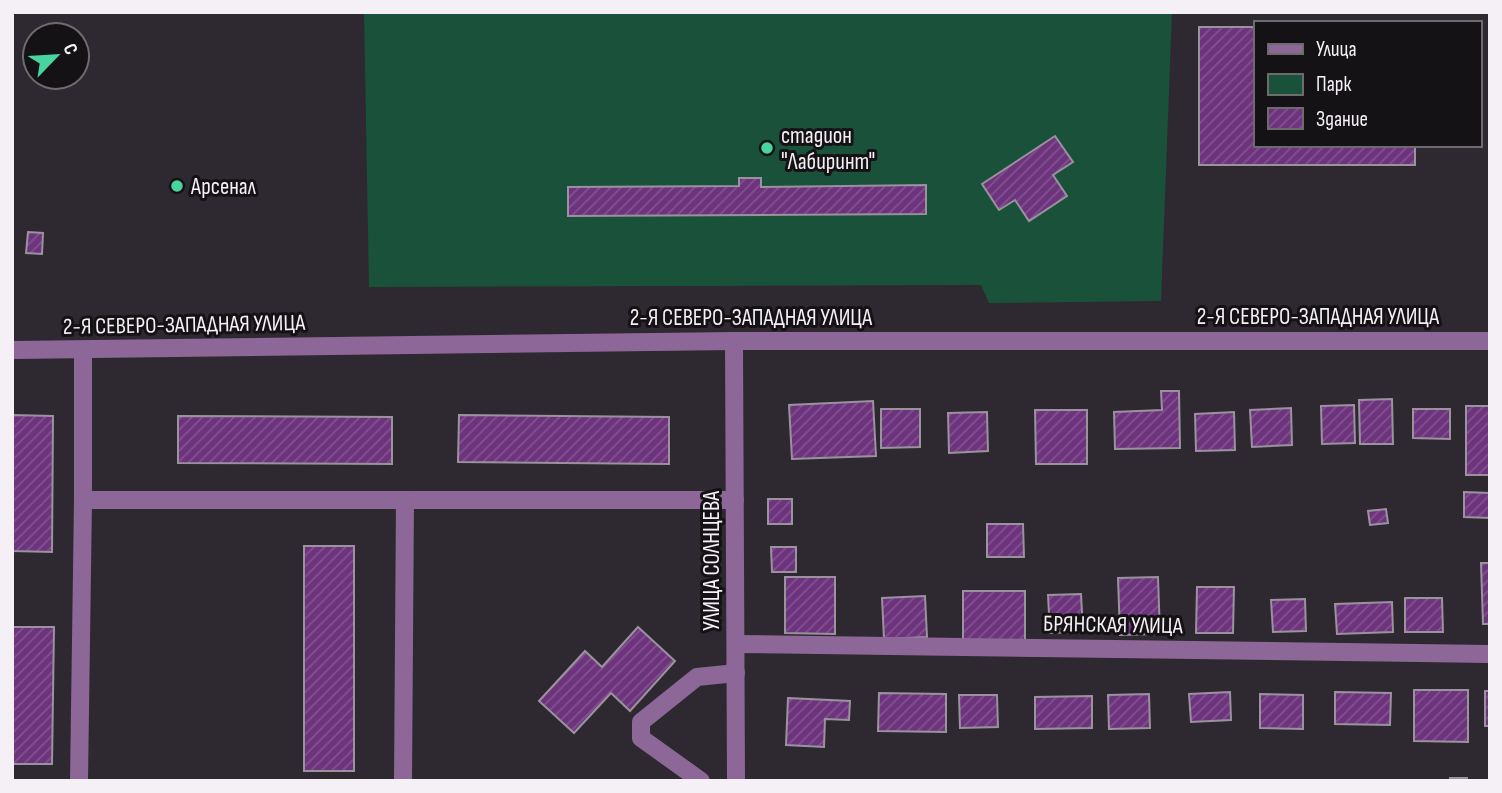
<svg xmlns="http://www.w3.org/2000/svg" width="1502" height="793" viewBox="0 0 1502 793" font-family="'Sofia Sans Condensed',sans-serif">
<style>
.green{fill:#1a513b}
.building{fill:url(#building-hatch);stroke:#9a929c;stroke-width:2}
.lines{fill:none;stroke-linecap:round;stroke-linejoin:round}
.minor{stroke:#8d6798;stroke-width:18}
.poi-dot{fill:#47d49e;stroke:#151215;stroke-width:2.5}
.labels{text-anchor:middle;stroke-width:6;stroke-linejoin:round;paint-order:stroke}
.poi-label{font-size:23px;fill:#f4f0f6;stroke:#151215;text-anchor:start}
.street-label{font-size:23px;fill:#f4f0f6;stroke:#151215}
</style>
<defs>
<pattern id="building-hatch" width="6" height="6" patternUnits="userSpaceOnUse" patternTransform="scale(1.75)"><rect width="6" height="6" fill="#6d347d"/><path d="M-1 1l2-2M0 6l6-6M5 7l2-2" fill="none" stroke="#825290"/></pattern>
</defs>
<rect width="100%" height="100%" fill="#2e2830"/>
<!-- green -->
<polygon class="green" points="364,12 1172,12 1161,301 989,303 981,285 369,287"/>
<!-- building -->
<g class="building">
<polygon points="1199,27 1255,27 1255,145 1415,145 1415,165 1199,165"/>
<polygon points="1055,136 1073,162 1053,175 1067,196 1029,221 1015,200 999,210 982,184"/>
<polygon points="739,178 761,178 761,187 926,185 926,214 568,216 568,187 739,186"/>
<polygon points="28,232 43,233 42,254 26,253"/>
<polygon points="1161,391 1179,391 1180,448 1115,449 1114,412 1162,410"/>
<polygon points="1392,399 1393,444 1360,444 1359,400"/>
<polygon points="873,401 876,456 792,459 789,405"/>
<polygon points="1354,405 1355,443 1322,444 1321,406"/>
<rect x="1466" y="406" width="24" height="69"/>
<polygon points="1291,408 1292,445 1252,447 1250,410"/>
<polygon points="881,409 920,409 920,447 881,448"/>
<polygon points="1413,409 1450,409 1450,439 1413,438"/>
<polygon points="1035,410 1087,410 1087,464 1036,464"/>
<polygon points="987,412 988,451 949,453 948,413"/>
<polygon points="1234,412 1235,450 1196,451 1195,414"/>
<polygon points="12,415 53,416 52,552 12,551"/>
<polygon points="459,415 669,417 669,464 458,462"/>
<polygon points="178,416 392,417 392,464 178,463"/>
<polygon points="1464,492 1490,493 1490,518 1464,517"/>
<rect x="768" y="499" width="24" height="25"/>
<polygon points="1386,509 1388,523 1370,525 1368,511"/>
<polygon points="987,524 1023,524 1024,557 987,557"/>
<rect x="304" y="546" width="50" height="225"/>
<polygon points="771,547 796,547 796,572 772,572"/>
<polygon points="1481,563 1490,563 1490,624 1483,624"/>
<polygon points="785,577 835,577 835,634 785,633"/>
<polygon points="1158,577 1160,634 1120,635 1118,578"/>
<polygon points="1197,587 1234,587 1233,633 1196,633"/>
<rect x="963" y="591" width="62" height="49"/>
<polygon points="1081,594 1083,632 1050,633 1048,595"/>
<polygon points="925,596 927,637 884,639 882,598"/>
<polygon points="1405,598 1442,598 1443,632 1405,632"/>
<polygon points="1305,599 1306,631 1273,632 1271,600"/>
<polygon points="1392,602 1393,632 1337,634 1335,604"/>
<polygon points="12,627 54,627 52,764 12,764"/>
<polygon points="638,627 675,661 630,711 611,693 574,733 539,701 585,651 602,667"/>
<polygon points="1414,690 1468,690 1468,742 1414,741"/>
<rect x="1485" y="691" width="5" height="35"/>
<polygon points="1230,692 1231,720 1191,722 1189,694"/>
<polygon points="1335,692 1391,693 1390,725 1335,724"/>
<polygon points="879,693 946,694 946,732 878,731"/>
<polygon points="1149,694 1150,728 1109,729 1108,695"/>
<polygon points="1260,694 1303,695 1303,729 1260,728"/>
<polygon points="959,695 997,695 998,727 960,728"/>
<polygon points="1092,696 1092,728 1035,729 1035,697"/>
<polygon points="788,698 850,701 849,720 825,719 824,747 786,745"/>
<rect x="1450" y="778" width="17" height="3"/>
</g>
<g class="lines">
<!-- minor -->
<g class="minor">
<polyline points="734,341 736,781"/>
<polyline points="12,350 734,341 1490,341"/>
<polyline points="83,500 735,500"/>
<polyline points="736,644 1490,654"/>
<polyline points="79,781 83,500 83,350"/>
<polyline points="403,781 405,500"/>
<polyline points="701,781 641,738 641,722 697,677 736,673"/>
</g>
</g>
<!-- markers -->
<g class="poi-dot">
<circle cx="767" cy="148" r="7"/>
<circle cx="177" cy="186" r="7"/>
</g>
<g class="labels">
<!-- poi labels -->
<g class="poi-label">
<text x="781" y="143">стадион<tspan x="781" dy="26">"Лабиринт"</tspan></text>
<text x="191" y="194">Арсенал</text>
</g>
<!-- street labels -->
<g class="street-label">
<text x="1318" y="324">2-Я СЕВЕРО-ЗАПАДНАЯ УЛИЦА</text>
<text x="751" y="325">2-Я СЕВЕРО-ЗАПАДНАЯ УЛИЦА</text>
<text transform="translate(184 324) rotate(-1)" y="8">2-Я СЕВЕРО-ЗАПАДНАЯ УЛИЦА</text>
<text transform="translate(711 561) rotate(-90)" y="8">УЛИЦА СОЛНЦЕВА</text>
<text transform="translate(1113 624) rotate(1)" y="8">БРЯНСКАЯ УЛИЦА</text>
</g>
</g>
<!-- border -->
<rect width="1502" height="793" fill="none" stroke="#f4f0f6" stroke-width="28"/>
<!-- legend -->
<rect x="1254" y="21" width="228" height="126" fill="#151215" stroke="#6e6b6f" stroke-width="2"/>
<rect x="1268" y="44" width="35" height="10" fill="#8d6798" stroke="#6e6b6f" stroke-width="2"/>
<text x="1316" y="56" font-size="21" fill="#f4f0f6">Улица</text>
<rect x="1268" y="74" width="35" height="21" fill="#1a513b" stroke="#6e6b6f" stroke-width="2"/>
<text x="1316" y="91" font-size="21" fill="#f4f0f6">Парк</text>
<rect x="1268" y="108" width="35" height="21" fill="url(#building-hatch)" stroke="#6e6b6f" stroke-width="2"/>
<text x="1316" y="126" font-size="21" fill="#f4f0f6">Здание</text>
<!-- north arrow -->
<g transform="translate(56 56) rotate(65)"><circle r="33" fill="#151215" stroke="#6e6b6f" stroke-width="2"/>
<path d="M0-5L12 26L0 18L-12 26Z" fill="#47d49e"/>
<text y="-10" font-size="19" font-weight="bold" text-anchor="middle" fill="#f4f0f6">С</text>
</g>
</svg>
